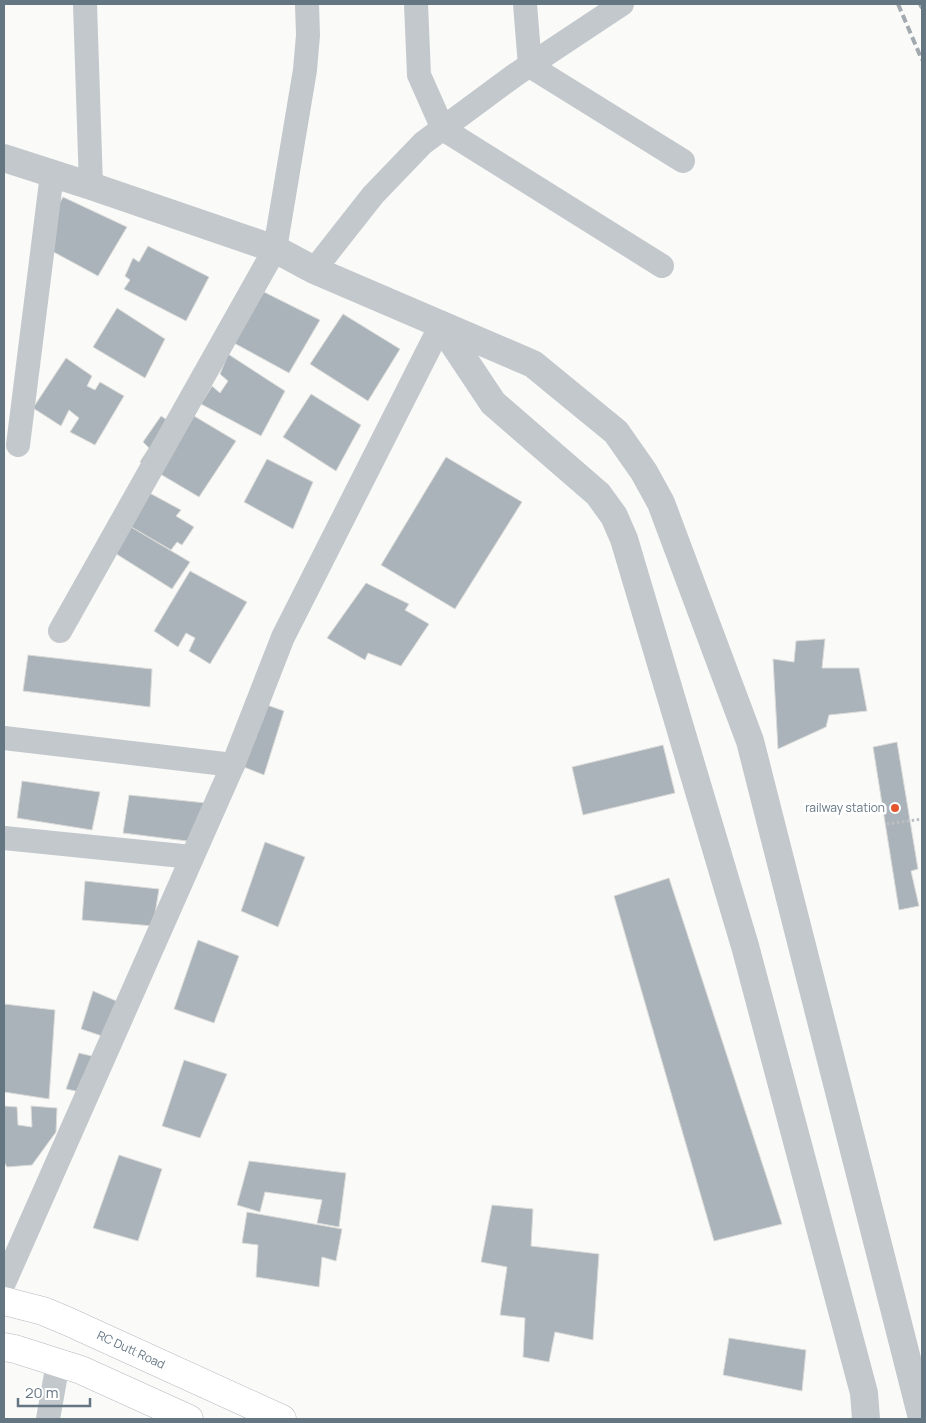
<svg xmlns="http://www.w3.org/2000/svg" width="926" height="1423" viewBox="0 0 926 1423" font-family="Manrope,sans-serif">
<style>
.building{fill:#aab3b9;stroke:#dcdcda}
.lines{fill:none;stroke-linecap:round;stroke-linejoin:round}
.secondary-casing{stroke:#b3babf;stroke-width:29}
.path{stroke:#bbbfc2;stroke-width:3;stroke-dasharray:2.5 2.5;stroke-linecap:butt}
.minor{stroke:#c3c8cc;stroke-width:24}
.tertiary{stroke:#c3c8cc;stroke-width:28}
.secondary{stroke:#fff;stroke-width:28}
.rail{stroke:#a2aab0;stroke-width:4;stroke-dasharray:8 4;stroke-linecap:butt}
.poi-dot{fill:#e4572e;stroke:#fff;stroke-width:2}
.labels{text-anchor:middle;stroke-width:5;stroke-linejoin:round;paint-order:stroke}
.poi-label{font-size:12px;fill:#657683;stroke:#fff;text-anchor:end}
.street-label{font-size:12px;fill:#657683;stroke:#fff}
</style>
<rect width="100%" height="100%" fill="#fafaf8"/>
<!-- building -->
<g class="building">
<polygon points="63,197 127,227 98,276 37,243"/>
<polygon points="148,246 209,277 186,321 124,289 130,280 125,276 133,258 139,262"/>
<polygon points="260,290 320,320 289,373 234,343"/>
<polygon points="117,308 165,339 145,378 93,347"/>
<polygon points="343,314 400,349 368,401 310,364"/>
<polygon points="228,354 285,391 261,436 201,404 212,386 220,393 228,381 220,374"/>
<polygon points="66,358 92,376 87,386 95,390 100,382 124,396 95,445 70,432 79,418 69,410 61,426 33,408"/>
<polygon points="311,394 361,425 336,471 283,437"/>
<polygon points="179,407 236,441 199,497 140,462 149,448 143,442 161,416 170,422"/>
<polygon points="446,457 522,502 455,609 381,565"/>
<polygon points="267,459 313,482 293,529 244,502"/>
<polygon points="144,490 181,510 176,516 194,527 182,545 177,542 171,550 126,524"/>
<polygon points="126,524 190,562 172,589 110,550"/>
<polygon points="190,571 247,602 210,664 189,651 195,638 186,633 178,647 154,631"/>
<polygon points="366,583 409,604 405,610 429,624 401,666 368,653 365,660 327,638"/>
<polygon points="825,639 822,668 859,668 867,711 829,715 826,727 778,749 773,659 794,662 796,641"/>
<polygon points="28,655 152,669 150,707 23,691"/>
<polygon points="247,698 284,711 264,775 226,760"/>
<polygon points="897,742 918,869 911,871 919,906 899,910 873,747"/>
<polygon points="663,745 675,793 583,815 572,767"/>
<polygon points="22,781 100,792 92,830 17,818"/>
<polygon points="129,795 206,803 195,842 123,833"/>
<polygon points="265,842 305,857 278,927 241,911"/>
<polygon points="669,878 782,1224 714,1241 614,896"/>
<polygon points="85,881 159,889 153,926 82,920"/>
<polygon points="198,940 239,956 214,1023 174,1009"/>
<polygon points="93,991 121,1003 105,1037 81,1029"/>
<polygon points="4,1004 55,1010 49,1099 4,1092"/>
<polygon points="79,1053 100,1058 85,1093 66,1089"/>
<polygon points="184,1060 227,1074 200,1138 162,1126"/>
<polygon points="4,1106 17,1107 18,1125 32,1127 31,1106 57,1108 56,1132 32,1165 7,1167 4,1162"/>
<polygon points="119,1155 162,1169 138,1241 93,1228"/>
<polygon points="249,1161 346,1173 339,1227 317,1223 322,1200 265,1192 260,1212 237,1205"/>
<polygon points="492,1205 533,1209 531,1246 599,1254 593,1340 555,1332 549,1362 523,1357 525,1318 500,1315 507,1267 481,1262"/>
<polygon points="247,1212 342,1229 336,1261 322,1257 319,1287 256,1277 258,1245 242,1243"/>
<polygon points="729,1338 806,1350 802,1391 723,1375"/>
</g>
<g class="lines">
<!-- secondary casing -->
<g class="secondary-casing">
<g id="secondary">
<polyline points="4,1301 43,1311 67,1321 282,1419"/>
<polyline points="4,1347 15,1349 81,1370 189,1419"/>
</g>
</g>
<!-- path -->
<polyline class="path" points="887,824 922,819"/>
<!-- minor -->
<g class="minor">
<polyline points="85,4 91,186"/>
<polyline points="416,4 419,75 443,129 662,266"/>
<polyline points="525,4 530,66 683,161"/>
<polyline points="314,270 373,195 423,143 515,75 622,4"/>
<polyline points="18,445 52,174"/>
<polyline points="60,631 275,249 305,70 308,35 307,4"/>
<polyline points="4,738 233,765"/>
<polyline points="4,838 192,857"/>
<polyline points="4,1283 233,765 283,637 441,325"/>
<polyline points="48,1419 58,1363"/>
</g>
<!-- tertiary -->
<g class="tertiary">
<polyline points="4,158 91,186 275,249 314,270 533,364 616,432 644,472 661,503 750,741 922,1418"/>
<polyline points="441,325 493,403 598,494 614,516 624,539 745,946 864,1393 866,1419"/>
</g>
<!-- secondary -->
<use href="#secondary" class="secondary"/>
<!-- rail -->
<g class="rail">
<polyline points="898,4 922,60"/>
<polyline points="920,4 922,8"/>
</g>
</g>
<!-- markers -->
<circle class="poi-dot" cx="895" cy="808" r="5"/>
<g class="labels">
<!-- poi labels -->
<g class="poi-label">
<text x="885" y="812">railway station</text>
</g>
<!-- street labels -->
<g class="street-label">
<text transform="translate(131 1350) rotate(25)" y="4">RC Dutt Road</text>
</g>
</g>
<!-- border -->
<rect width="926" height="1423" fill="none" stroke="#657683" stroke-width="10"/>
<!-- scale -->
<path d="M18 1398v8h72v-8" fill="none" stroke="#657683" stroke-width="2.5"/>
<text x="25" y="1398" font-size="15" fill="#657683" stroke="#ffffff" stroke-width="4" paint-order="stroke">20 m</text>
</svg>
